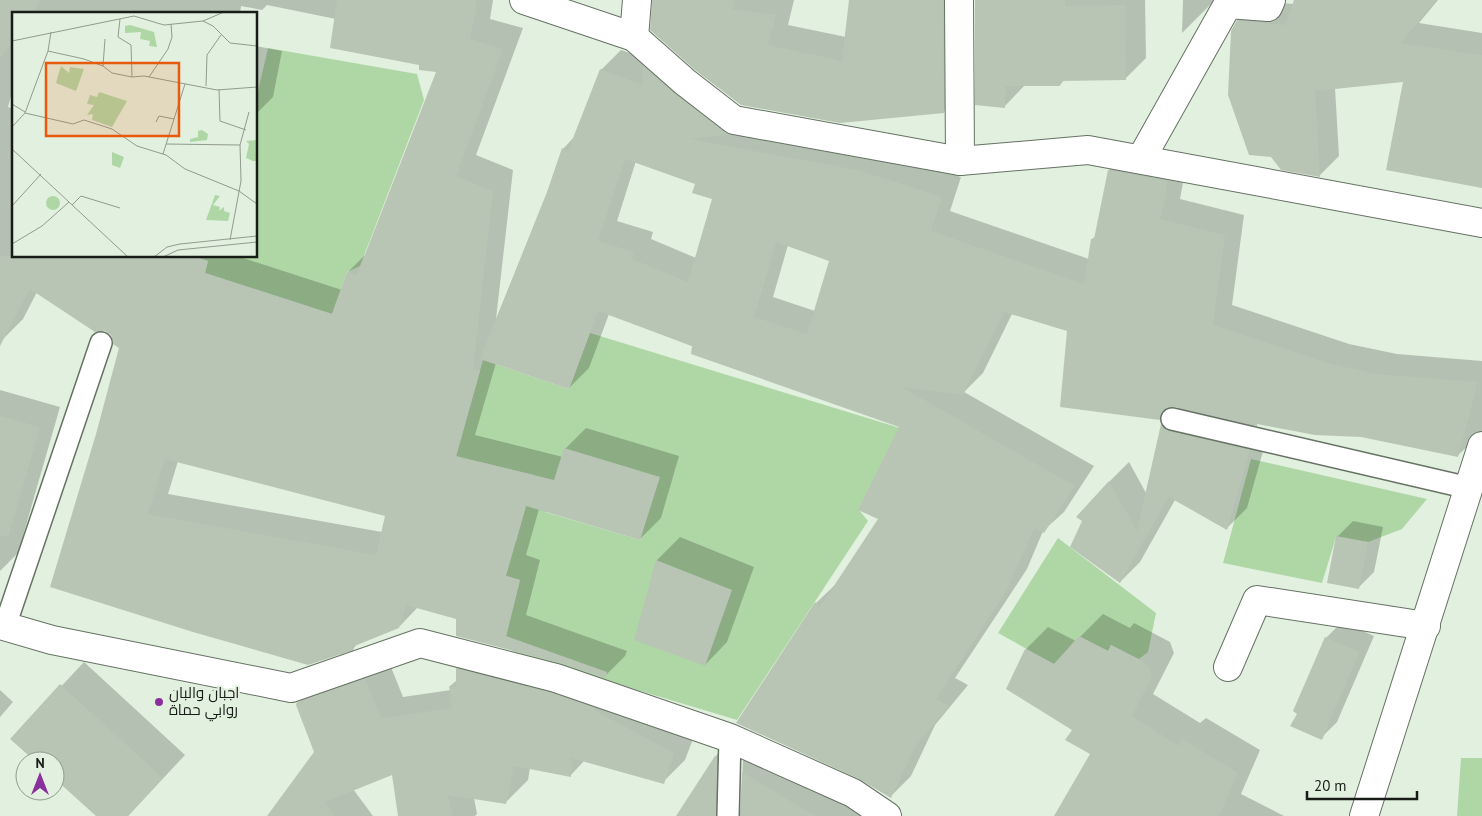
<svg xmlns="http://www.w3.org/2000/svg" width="1482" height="816" viewBox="0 0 1482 816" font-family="'PT Sans',Cairo,sans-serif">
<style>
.green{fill:#afd7a6;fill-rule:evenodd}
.shadow{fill:#0003;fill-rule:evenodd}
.building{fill:#b8c5b5;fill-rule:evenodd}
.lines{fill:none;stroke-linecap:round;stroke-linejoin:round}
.lane-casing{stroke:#667264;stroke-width:24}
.street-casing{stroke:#667264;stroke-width:30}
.lane{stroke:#fff;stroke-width:21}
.street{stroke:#fff;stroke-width:28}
.poi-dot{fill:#8a309c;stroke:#e2f0df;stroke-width:2}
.labels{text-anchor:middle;stroke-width:4;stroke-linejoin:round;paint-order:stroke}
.poi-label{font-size:15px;fill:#171c16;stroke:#e2f0df;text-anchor:start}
.inset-road{fill:none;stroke:#919b8f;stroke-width:1}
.view{fill:#e8590c;fill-opacity:0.15;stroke:#e8590c;stroke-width:2.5}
.inset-edge{fill:none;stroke:#171c16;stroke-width:2.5}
</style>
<rect width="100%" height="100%" fill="#e2f0df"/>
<!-- green -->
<g class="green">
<polygon points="268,48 417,74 424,100 360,266 347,272 332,314 205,273 208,261 192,256 256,256 256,100"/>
<path d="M590,333L900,428L859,510L868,521L737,720L534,659L514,652L504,645L520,580L478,567L465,533L516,542L534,475L480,462L454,464L483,360L569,389ZM659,477L640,540L545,512Z"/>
<polygon points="1251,459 1427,499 1402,529 1368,542 1336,537 1322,583 1223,563"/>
<polygon points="1058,538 1156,613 1148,652 1139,659 1111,645 1108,651 1080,637 1054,664 998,633"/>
<polygon points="1461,758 1482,758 1482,816 1457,816"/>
</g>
<!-- shadow -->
<g class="shadow">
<path d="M0,0H493L490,19L523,28L476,155L513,170L496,319L548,192L563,149L575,136L601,70L621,50L695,75L748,114L879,151L961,177L950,211L1089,259L1092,239L1096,236L1109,170L1129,150L1187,161L1180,199L1244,215L1232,305L1349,344L1397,354L1482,361V433L1457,456L1361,436L1258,423L1254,426L1269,430L1247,508L1227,528L1175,500L1140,562L1120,582L1109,482L1129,462L1146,493L1162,424L1179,407H1171L1159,418L1069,330L1012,314L983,373L964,392L1094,466L1064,512L1043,531L1027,569L955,678L968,685L935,725L911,776L891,796L816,603L836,584L880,518L901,427L609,314L589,368L569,388L496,363L475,435L563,457L565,449L586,428L679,456L661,518L640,539L539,509L526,555L540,560L526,615L627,651L625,656L604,677L457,618L418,607L399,627L358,643L353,649L193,631L97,434L120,347L112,334L37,292L23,319L2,340L0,339ZM267,5L336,19L438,71L366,254L348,272L342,290L237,256H14V109L8,107L14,85V14H240L241,6L262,10ZM636,161L696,183L713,198L696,258L651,239L653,232L617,221ZM788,245L831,260L815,311L773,297ZM178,461L386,515L382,532L168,494Z"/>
<polygon points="654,0 794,0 788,25 846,37 850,0 964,0 964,91 944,112 840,122"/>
<polygon points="976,0 1145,0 1146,58 1126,78 1064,80 1060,85 1025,85 1004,107"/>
<polygon points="1183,0 1215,0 1182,33"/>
<polygon points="1295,0 1438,0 1419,23 1482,33 1482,187 1405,81 1335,88 1339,156 1319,176 1238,21 1258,1 1293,4"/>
<polygon points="256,46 282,51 273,97 256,114"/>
<polygon points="0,390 60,407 18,553 0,571"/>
<polygon points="1353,521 1383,527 1374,572 1358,588 1337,537"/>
<polygon points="680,537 754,567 727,642 705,665 635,639 657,560"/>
<polygon points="1103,614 1130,628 1134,623 1170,642 1174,653 1153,694 1200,723 1206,718 1260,750 1241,794 1284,816 1055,816 1092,754 1074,730 1026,649 1048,627 1076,641"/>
<polygon points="1342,622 1374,636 1337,722 1321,738 1299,713 1326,638"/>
<polygon points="479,647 696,731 685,760 663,782 585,760 570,776 530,768 528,780 506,802 474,798 477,814 475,816 400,816 393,774 353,789 373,816 268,816 316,752 298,703 321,681 387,657 403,697 451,690 450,686 457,680 457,669"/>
<polygon points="84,662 185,755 128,816 98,816 55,777 55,761 37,761 12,739"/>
<polygon points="0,690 13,702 0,717"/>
<polygon points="734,737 735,805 741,811 743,761 761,744 869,816 677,816 718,753"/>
</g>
<!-- building -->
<g class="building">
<polygon points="0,0 42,0 32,14 14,14 14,40 0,59"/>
<path d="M337,0H477L470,39L503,49L456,176L493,191L473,369L480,371L456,456L554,480L564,448L660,477L640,540L526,506L506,576L520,580L506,636L607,672L605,678L560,663L456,636V619L406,605L399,628L352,647L354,650L308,665L193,632L50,587L96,434L119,348L113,344L111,335L105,331L95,332L30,289L0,346V256H192L208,261L205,273L332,314L347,272L357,275L436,72L419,70V65L330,48ZM165,459L385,516L376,555L148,514Z"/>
<polygon points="652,0 734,0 732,9 776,15 768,45 842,61 849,0 943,0 944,113 840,123 741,105 695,70 650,30"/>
<polygon points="975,0 1065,0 1065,6 1125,5 1126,80 1060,81 1060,86 1006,86 1005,108 975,105"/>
<polygon points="1294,0 1436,0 1401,43 1482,55 1482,188 1386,170 1403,82 1315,91 1320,177 1281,170 1271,157 1249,155 1228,95 1231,31 1237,20 1285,25"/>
<path d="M643,66L675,94L729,134L690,139L858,170L942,197L931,231L1084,284L1091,239H1094L1108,170L1168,181L1160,219L1225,235L1213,325L1328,363L1377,374L1478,382L1458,457L1361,437L1315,435L1257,424V426L1175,407L1163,410L1160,420L1060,407L1067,331L1004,312L963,395L902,387L1075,486L1044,533L1034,528L1007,590L936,699L949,706L915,747L891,798L859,779L736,723L815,602L820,607L878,519L858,510L899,427L691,354L692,346L598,311L569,389L480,359L547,192L562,148L568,151L600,69L642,85ZM625,159L695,184L692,193L712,199L688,282L632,259L634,252L598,241ZM776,242L829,261L807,334L754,317Z"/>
<polygon points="0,416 40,427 8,537 0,536"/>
<polygon points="1161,424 1169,431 1250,450 1227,530 1169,497 1120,583 1070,547 1082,521 1076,517 1109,481 1137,531"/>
<polygon points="1336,536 1368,542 1359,589 1327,583"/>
<polygon points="656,560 732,590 705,666 634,640"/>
<polygon points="1079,636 1108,651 1111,645 1147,664 1152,677 1132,716 1179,746 1182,739 1238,773 1219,816 1054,816 1090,754 1065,740 1072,730 1006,689 1025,649 1054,664"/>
<polygon points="1325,637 1359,652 1322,740 1290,726 1297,714 1293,711"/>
<polygon points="456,668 552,693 594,708 594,710 674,753 664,784 571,758 571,777 514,766 506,804 448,795 452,816 398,816 392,775 325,802 335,816 267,816 314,752 296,705 297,702 365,679 381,718 452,708 449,686 456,687"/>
<polygon points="60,684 163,778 128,816 96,816 55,779 55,761 35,761 10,739"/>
<polygon points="715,756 717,757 716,816 676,816"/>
<polygon points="742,772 815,816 740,816"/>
</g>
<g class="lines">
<!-- lane casing -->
<g class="lane-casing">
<g id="lane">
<polyline points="1172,419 1469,488"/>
<polyline points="5,626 101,343"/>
<polyline points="728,816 730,738"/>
</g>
</g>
<!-- street casing -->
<g class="street-casing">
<g id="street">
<polyline points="524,0 634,37 685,82 734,120 960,161 1088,150 1482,223"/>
<polyline points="959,0 960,161"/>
<polyline points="634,37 637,0"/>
<polyline points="1141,159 1228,4 1268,7 1271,0"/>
<polyline points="0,625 52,640 291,688 420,643 556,678 730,738 853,793 887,816"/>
<polyline points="1228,667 1257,600 1426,626"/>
<polyline points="1364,816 1482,446"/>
</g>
</g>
<!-- lane -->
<use href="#lane" class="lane"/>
<!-- street -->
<use href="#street" class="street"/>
</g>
<!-- markers -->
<circle class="poi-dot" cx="159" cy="702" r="5"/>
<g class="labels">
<!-- poi labels -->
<g class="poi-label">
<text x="169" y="698">اجبان والبان<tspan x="169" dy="17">روابي حماة</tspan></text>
</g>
</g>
<!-- overview -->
<g transform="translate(12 12)">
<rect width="245" height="245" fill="#e2f0df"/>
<path d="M118,13L142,20L145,35L137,34L138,29L128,27L129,20L113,21V14ZM49,54L57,61L58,55L72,57L64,79L44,71ZM87,80L115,89L100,115L80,108L81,102L75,103L82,93L75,92L78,83L85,85ZM190,118L196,122L195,128L178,130V127L186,125V119ZM245,128V149H241L234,146L237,132L234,129ZM100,140L112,145L108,156L100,153ZM203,183L208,184L201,193L208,195L207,199L212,195V199L218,201L216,209L194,208ZM34 191a7 7 0 1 1 14 0a7 7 0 1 1-14 0Z" fill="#afd7a6"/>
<path class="inset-road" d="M108,7L106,25L119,33L120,65M191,9L212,0M0,29L122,4L152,13L191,9L201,14L218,31L245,34M36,39L39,20M91,54L93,27M137,65L156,37L160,25L159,12M194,74L195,43L209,23M207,77L208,109L234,118M0,92L13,100M13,101L61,112L72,108L100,117L125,134L154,143L173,157L227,179L245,192M144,110L147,104L162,107M0,115L13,101L36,39L72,47L91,54L100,61L120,65L132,64L205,78L245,75M154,132L228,133L229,169L218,228M228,133L237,100M0,137L116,245M151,142L173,72M60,193L69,184L108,196M0,194L29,162M0,232L30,214L57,190M142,245L155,235L168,232L245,224M151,245L166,238L245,230"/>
<path class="view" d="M34,51H167V124H34Z"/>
<rect width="245" height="245" class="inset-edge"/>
</g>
<!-- north arrow -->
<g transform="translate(40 776)"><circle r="24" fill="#e2f0df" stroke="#919b8f"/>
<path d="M0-4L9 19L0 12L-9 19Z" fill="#8a309c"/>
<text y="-8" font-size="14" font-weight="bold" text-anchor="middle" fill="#171c16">N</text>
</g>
<!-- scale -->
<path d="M1307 791v8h110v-8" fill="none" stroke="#171c16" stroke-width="2.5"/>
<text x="1314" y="791" font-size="15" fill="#171c16" stroke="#e2f0df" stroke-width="4" paint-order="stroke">20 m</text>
</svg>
